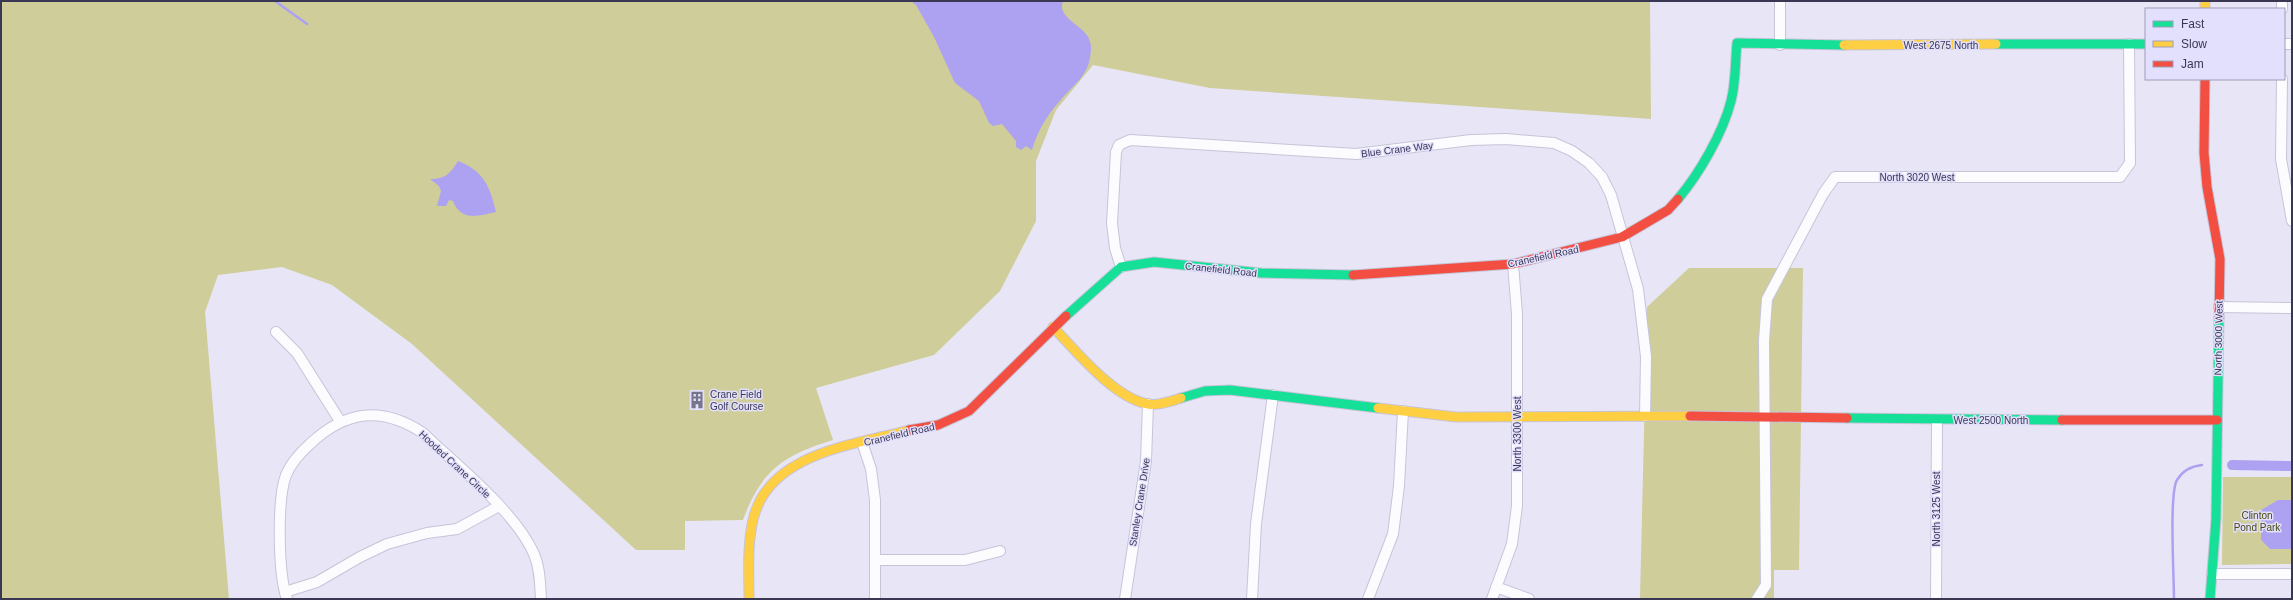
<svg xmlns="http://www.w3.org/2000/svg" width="2293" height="600" viewBox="0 0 2293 600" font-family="Arial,sans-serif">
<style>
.green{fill:#cfcd9a}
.water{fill:#ada1f2}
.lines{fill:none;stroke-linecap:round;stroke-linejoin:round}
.stream{stroke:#ada1f2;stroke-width:2.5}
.canal{stroke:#ada1f2;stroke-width:10}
.street-casing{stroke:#c6c4d8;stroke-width:12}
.fast-casing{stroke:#c6c4d8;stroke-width:11}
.slow-casing{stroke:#c6c4d8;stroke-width:11}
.jam-casing{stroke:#c6c4d8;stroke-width:11}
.street{stroke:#fcfbfe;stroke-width:10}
.fast{stroke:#16e098;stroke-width:9}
.slow{stroke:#ffcf43;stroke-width:9}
.jam{stroke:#f24e42;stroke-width:9}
.labels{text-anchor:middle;stroke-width:3;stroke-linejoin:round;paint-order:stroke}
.street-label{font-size:10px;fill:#3a3753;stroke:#e2e0fc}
.poi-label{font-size:10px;fill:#3a3753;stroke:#e2e0fc;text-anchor:start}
.park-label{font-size:10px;fill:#494810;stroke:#e2e0fc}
</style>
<rect width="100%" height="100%" fill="#e8e6f6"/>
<!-- green -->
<g class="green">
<path d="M1,1H1650L1651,119L1210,88L1093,65L1056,110L1036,161V221L1000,291L934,355L816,388L833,440C784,455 761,470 743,520L685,521V550H636L412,344L332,285L282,267L218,275L205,312L229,599H1Z"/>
<polygon points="1689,268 1803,268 1799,570 1774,570 1774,599 1640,599 1647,307"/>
<polygon points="2223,477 2292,477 2292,564 2222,565"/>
</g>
<!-- water -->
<g class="water">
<path d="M911,1H1063C1056,18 1085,26 1089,39C1092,45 1091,51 1090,58C1087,77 1071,87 1059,102C1047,115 1037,132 1032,150L1026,146L1021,150L1016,147V141L1002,124L993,126L989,123L979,101L955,83L934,37L916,5Z"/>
<path d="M458,161C484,171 490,187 496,212C478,216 461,222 453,201L449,200L446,206H437L441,191L439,186L430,179C445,179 450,174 458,161Z"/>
<polygon points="2278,500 2292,500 2292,549 2270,549 2261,540 2261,510"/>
</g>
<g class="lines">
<!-- stream -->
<g class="stream">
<polyline points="275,1 307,24"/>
<path d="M2174,599C2174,578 2169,493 2177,480C2183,470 2192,466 2202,465"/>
</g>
<!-- canal -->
<polyline class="canal" points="2232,465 2292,466"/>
<!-- street casing -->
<g class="street-casing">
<g id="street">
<polyline points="1780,1 1780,45"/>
<polyline points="2282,9 2282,1"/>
<polyline points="2284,44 2292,44"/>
<polyline points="2282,79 2281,159 2292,221"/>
<polyline points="1121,267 1115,248 1112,223 1116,152 1119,145 1130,140 1356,154 1471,140 1506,139 1554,143 1572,151 1589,163 1602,177 1611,195 1638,289 1646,357 1645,416"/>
<polyline points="2219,307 2292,308"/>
<polyline points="276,332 297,353 340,421"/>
<polyline points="862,442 871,469 875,500 875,599"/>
<polyline points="875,560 965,560 1000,551"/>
<polyline points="2212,574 2292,574"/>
<polyline points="1496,587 1529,599"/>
<polyline points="285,592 317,582 360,557 387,544 427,533 457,529 499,506"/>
<path d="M287,599C278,574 277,499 286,475C291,463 301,452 310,444C346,410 382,406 423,433C457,466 515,511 534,554C540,568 540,584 541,599"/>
<polyline points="1125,599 1146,461 1148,404"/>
<polyline points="1252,599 1256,524 1273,395"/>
<polyline points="1368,599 1393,534 1399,486 1403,411"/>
<polyline points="1492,599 1512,544 1517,506 1517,314 1513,264"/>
<polyline points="1757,599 1766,585 1764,341 1767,299 1823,194 1835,177 2120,177 2130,163 2129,44"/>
<polyline points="1936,599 1937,420"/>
</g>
</g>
<!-- fast casing -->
<g class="fast-casing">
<g id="fast">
<polyline points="1996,44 2146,44"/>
<path d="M1678,199C1699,174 1723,133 1731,101C1736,83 1735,62 1737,43L1844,45"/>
<polyline points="1066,316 1121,267 1154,262 1261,273 1353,275"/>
<polyline points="1181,398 1205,391 1230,390 1378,408"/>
<polyline points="1847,418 2062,420"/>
<polyline points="2210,599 2216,519 2219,318"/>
</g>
</g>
<!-- slow casing -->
<g class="slow-casing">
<g id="slow">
<polyline points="2205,1 2205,9"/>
<polyline points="1844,45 1996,44"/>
<path d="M1053,327C1076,351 1114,398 1148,404C1158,406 1171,401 1181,398"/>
<polyline points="1378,408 1456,417 1690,416"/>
<path d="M749,599C749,573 747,546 753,520C768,453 854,445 909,430"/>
</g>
</g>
<!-- jam casing -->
<g class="jam-casing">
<g id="jam">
<polyline points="2205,79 2204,153 2207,187 2220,259 2219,318"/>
<polyline points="1353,275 1513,264 1622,237 1668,210 1678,199"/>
<polyline points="1690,416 1847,418"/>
<polyline points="2062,420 2217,420"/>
<polyline points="909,430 938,425 969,411 1066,316"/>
</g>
</g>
<!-- street -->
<use href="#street" class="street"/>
<!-- fast -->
<use href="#fast" class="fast"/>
<!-- slow -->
<use href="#slow" class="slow"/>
<!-- jam -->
<use href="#jam" class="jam"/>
</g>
<!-- icons -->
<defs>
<g id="building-bare" transform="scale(1.38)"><path d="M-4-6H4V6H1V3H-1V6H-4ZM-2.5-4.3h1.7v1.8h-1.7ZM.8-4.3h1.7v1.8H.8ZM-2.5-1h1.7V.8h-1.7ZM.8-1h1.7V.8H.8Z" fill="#77748c" stroke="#e2e0fc" stroke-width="2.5" paint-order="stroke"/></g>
</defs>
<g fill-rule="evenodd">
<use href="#building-bare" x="697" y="400"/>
</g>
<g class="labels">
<!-- street labels -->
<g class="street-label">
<text x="1941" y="49">West 2675 North</text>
<text transform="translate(1397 149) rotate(-7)" y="4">Blue Crane Way</text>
<text x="1917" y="181">North 3020 West</text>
<text transform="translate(1543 256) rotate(-12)" y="4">Cranefield Road</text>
<text transform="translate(1221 269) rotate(6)" y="4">Cranefield Road</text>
<text transform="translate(2218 338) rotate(-89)" y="4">North 3000 West</text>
<text x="1991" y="424">West 2500 North</text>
<text transform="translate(899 434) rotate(-13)" y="4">Cranefield Road</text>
<text transform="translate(1517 434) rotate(-90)" y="4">North 3300 West</text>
<text transform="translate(455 464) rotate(43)" y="4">Hooded Crane Circle</text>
<text transform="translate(1139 502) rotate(-81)" y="4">Stanley Crane Drive</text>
<text transform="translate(1936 509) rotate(-90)" y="4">North 3125 West</text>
</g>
<!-- poi labels -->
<g class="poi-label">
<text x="710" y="398">Crane Field<tspan x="710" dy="12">Golf Course</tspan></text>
</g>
<!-- park labels -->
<g class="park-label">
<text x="2257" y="519">Clinton<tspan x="2257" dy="12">Pond Park</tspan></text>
</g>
</g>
<!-- border -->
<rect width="2293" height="600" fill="none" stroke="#3a3753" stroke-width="4"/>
<!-- legend -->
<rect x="2145" y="8" width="140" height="72" fill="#e2e0fc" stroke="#9f9cb8"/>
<rect x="2153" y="21" width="20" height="6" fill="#16e098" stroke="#9f9cb8"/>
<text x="2181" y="28" font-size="12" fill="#3a3753">Fast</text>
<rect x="2153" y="41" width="20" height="6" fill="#ffcf43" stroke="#9f9cb8"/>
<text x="2181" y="48" font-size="12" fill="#3a3753">Slow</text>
<rect x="2153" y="61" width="20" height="6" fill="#f24e42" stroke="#9f9cb8"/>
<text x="2181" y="68" font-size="12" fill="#3a3753">Jam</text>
</svg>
